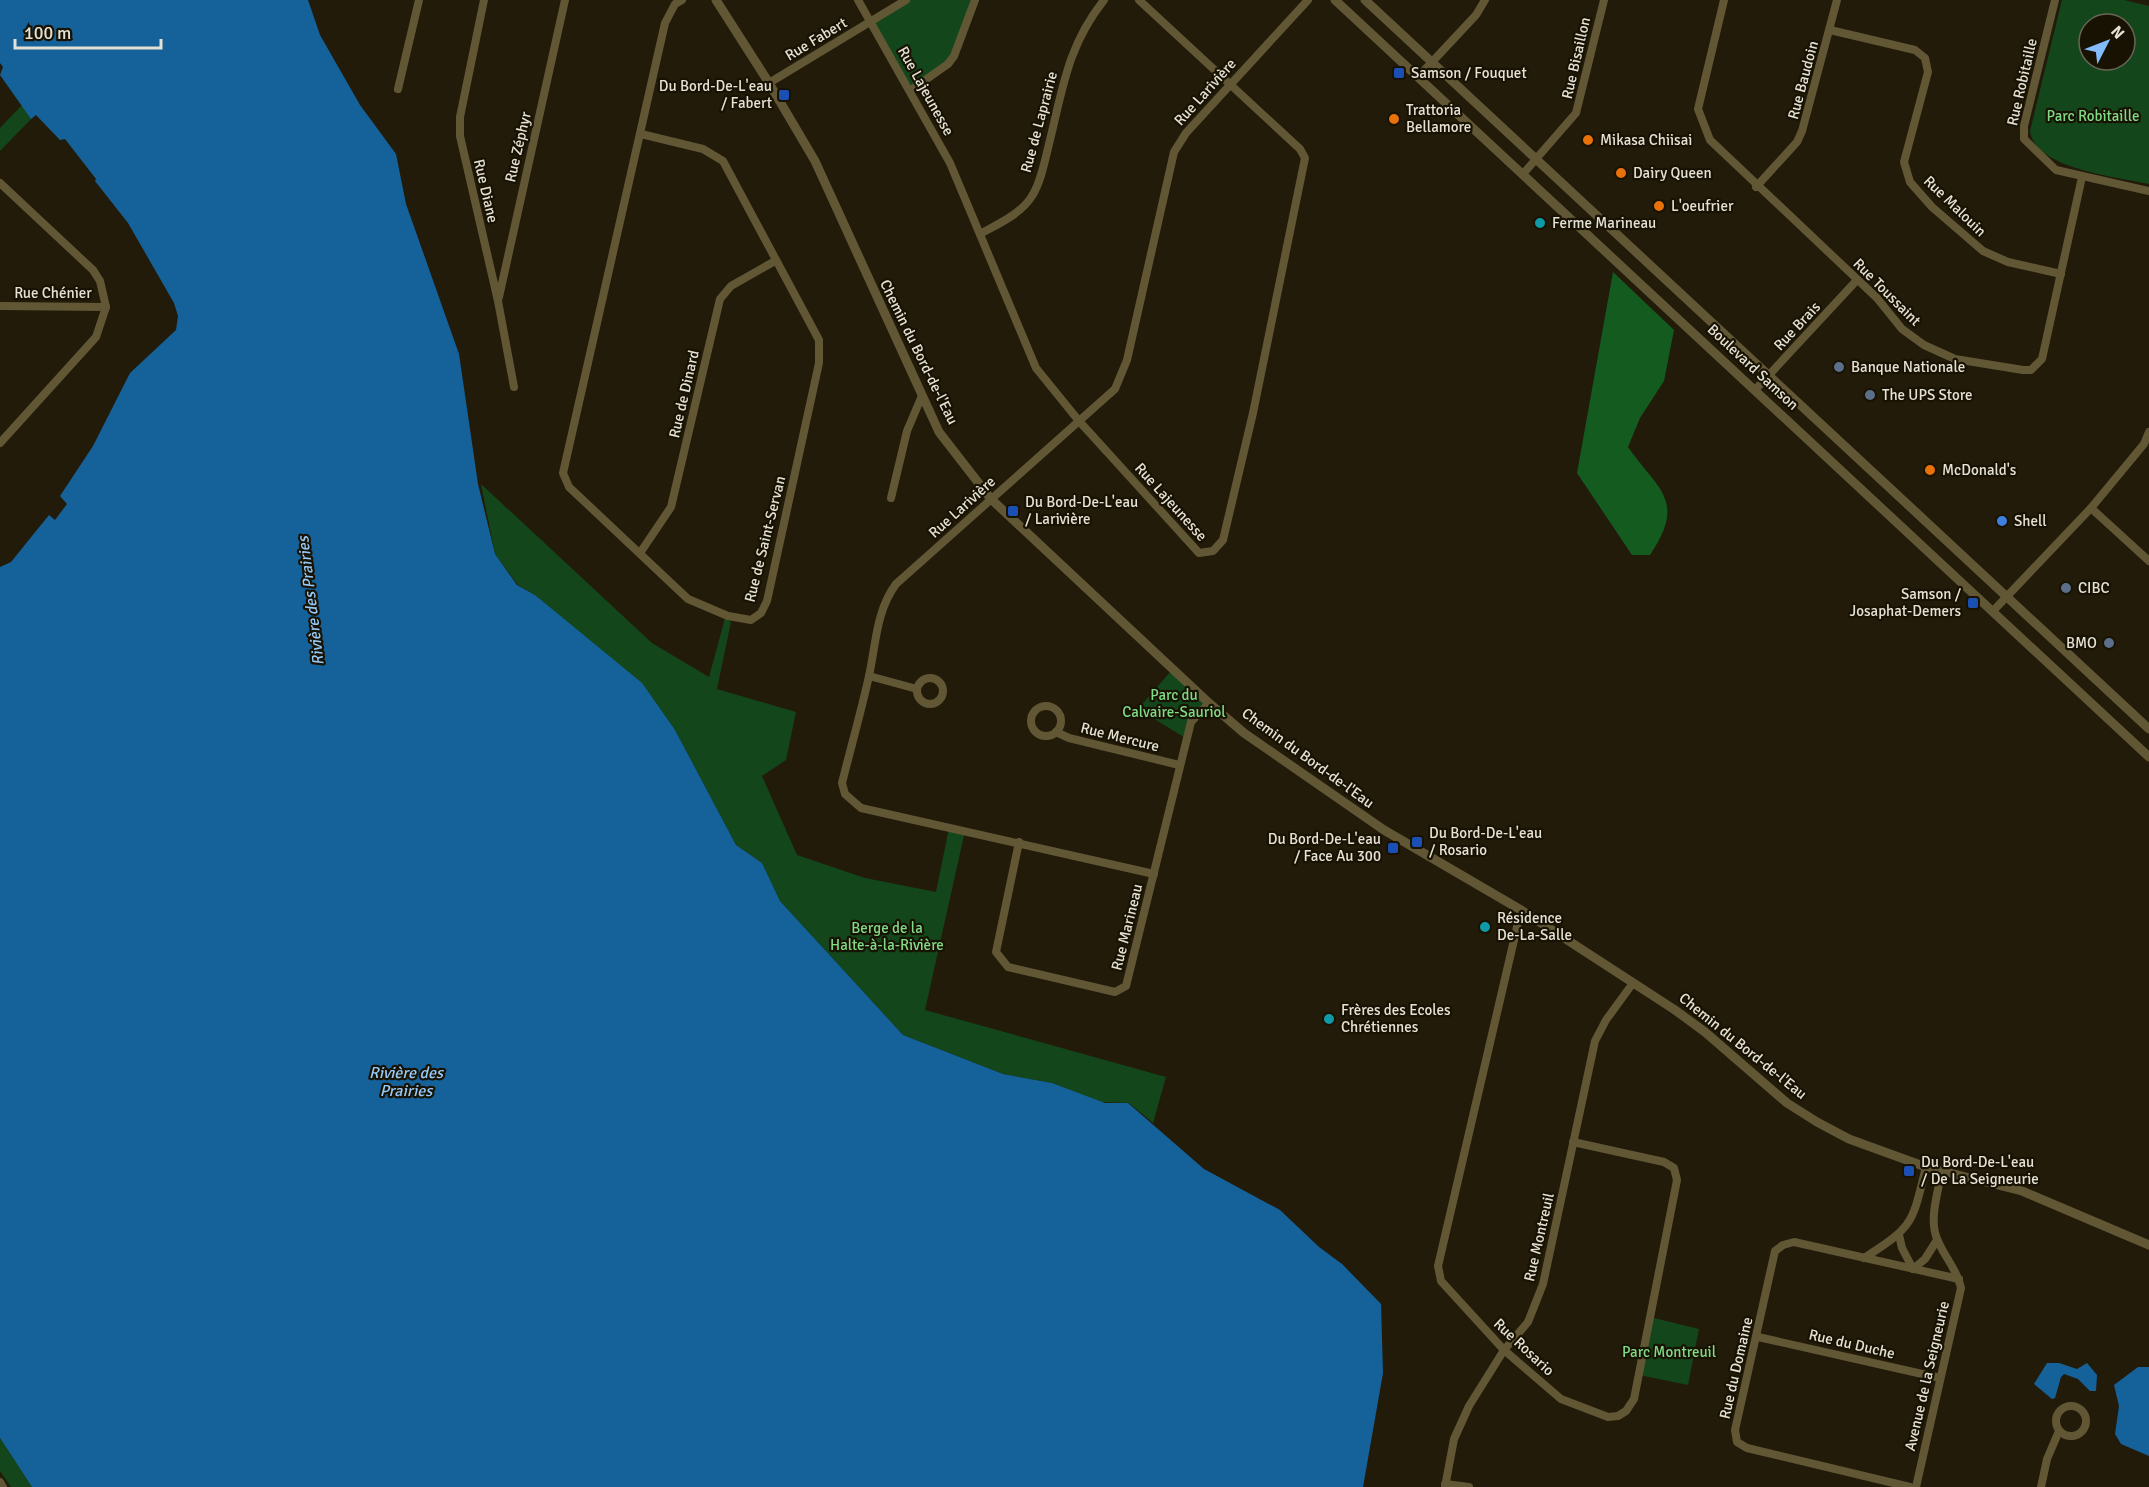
<svg xmlns="http://www.w3.org/2000/svg" width="2149" height="1487" viewBox="0 0 2149 1487" font-family="Signika,sans-serif">
<style>
.green{fill:#13461a;fill-rule:evenodd}
.forest{fill:#135b1f}
.water{fill:#15629b}
.lines{fill:none;stroke-linecap:round;stroke-linejoin:round}
.minor{stroke:#625735;stroke-width:8}
.tertiary{stroke:#625735;stroke-width:9}
.transit-dot{fill:#1a4fb4;stroke:#181203;stroke-width:2}
.food-dot{fill:#e8710a;stroke:#181203;stroke-width:2}
.culture-dot{fill:#0f9aa8;stroke:#181203;stroke-width:2}
.service-dot{fill:#5c6f8a;stroke:#181203;stroke-width:2}
.shop-dot{fill:#3f7fe0;stroke:#181203;stroke-width:2}
.labels{text-anchor:middle;stroke-width:4.5;stroke-linejoin:round;paint-order:stroke}
.street-label{font-size:15px;fill:#e5e1d5;stroke:#181203}
.poi-label{font-size:15px;fill:#e5e1d5;stroke:#181203;text-anchor:start}
.park-label{font-size:15px;fill:#80db87;stroke:#181203}
.water-label{font-size:16px;font-style:italic;fill:#96cafa;stroke:#181203}
</style>
<rect width="100%" height="100%" fill="#221b0a"/>
<!-- green -->
<g class="green">
<polygon points="906,0 975,0 954,56 911,90 872,22"/>
<path d="M2062,0H2124L2149,6V184C2118,177 2035,169 2030,131ZM2089,24H2125V60H2089Z"/>
<polygon points="23,104 34,116 0,151 0,128"/>
<polygon points="481,484 652,643 709,677 725,618 731,622 717,689 796,712 786,760 762,776 797,855 865,878 936,892 949,828 965,831 925,1010 1166,1077 1153,1123 1129,1103 1100,1102 1052,1083 1003,1074 903,1035 780,901 762,863 736,845 675,730 576,630 535,595 518,585 495,554"/>
<polygon points="1172,670 1209,703 1191,722 1187,739 1138,709"/>
<polygon points="1650,1317 1699,1329 1688,1385 1639,1375"/>
<polygon points="0,1438 32,1487 11,1487 0,1471"/>
</g>
<!-- forest -->
<path class="forest" d="M1613,272L1674,330L1664,381L1640,418L1628,447C1658,490 1687,500 1650,555H1632L1577,473Z"/>
<!-- water -->
<g class="water">
<polygon points="0,0 308,0 320,35 360,105 396,154 406,204 459,354 478,484 495,554 517,585 535,595 642,683 675,730 736,845 762,863 780,901 903,1035 1003,1074 1052,1083 1105,1103 1128,1103 1204,1169 1280,1210 1319,1247 1342,1264 1381,1304 1383,1373 1363,1487 32,1487 0,1438 0,567 11,562 49,515 55,520 67,504 60,496 93,446 130,373 176,330 178,316 174,303 128,223 95,181 96,179 65,139 60,140 36,115 31,119 0,75 3,67 0,63"/>
<polygon points="2047,1363 2059,1363 2077,1369 2087,1363 2097,1375 2096,1391 2090,1391 2078,1379 2064,1374 2061,1377 2055,1398 2052,1399 2034,1384"/>
<polygon points="2138,1367 2149,1367 2149,1456 2121,1444 2115,1434 2119,1406 2114,1385"/>
</g>
<g class="lines">
<!-- minor -->
<g class="minor">
<polyline points="484,0 460,117 460,136 498,301 514,387"/>
<polyline points="858,0 950,163 1036,368 1079,421 1199,553 1213,551 1223,540 1253,413 1305,158 1300,149 1139,0"/>
<polyline points="1724,0 1698,109 1710,140 1877,298 1902,329 1924,345 1955,359 2023,370 2031,370 2042,359 2082,177"/>
<polyline points="2055,0 2024,126 2024,139 2056,170 2149,191"/>
<polyline points="1830,30 1915,50 1925,58 1928,72 1904,162 1910,182 1932,207 1983,251 2008,262 2061,274"/>
<polyline points="1418,77 1476,15 1485,0"/>
<polyline points="769,83 906,0"/>
<polyline points="398,89 419,0"/>
<polyline points="911,90 948,64 954,56 975,0"/>
<polyline points="641,134 703,149 723,161 819,340 819,363 767,601 761,613 751,620 728,616 688,599 569,487 563,473 665,23 675,4 682,0"/>
<polyline points="1523,174 1576,113 1604,0"/>
<polyline points="0,183 93,270 100,281 106,307 96,337 0,443"/>
<polyline points="1756,187 1797,142 1802,131 1837,0"/>
<path d="M980,234C998,224 1021,214 1032,196C1041,182 1045,160 1049,144C1063,88 1067,47 1104,0"/>
<polyline points="499,297 565,0"/>
<polyline points="0,306 106,307"/>
<polyline points="1755,390 1857,280"/>
<polyline points="891,498 907,431 921,398"/>
<polyline points="2091,508 2149,561"/>
<polyline points="640,553 671,507 720,299 731,286 775,261"/>
<polyline points="1993,611 2091,508 2144,444 2149,432"/>
<polyline points="869,676 917,689"/>
<circle cx="930" cy="691" r="13"/>
<circle cx="1046" cy="721" r="15"/>
<polyline points="1056,732 1069,738 1179,765"/>
<polyline points="1019,842 996,952 1008,967 1115,992 1126,986 1191,722 1209,703"/>
<path d="M1154,874L861,808L845,794L842,783C851,747 861,712 869,676C876,644 876,611 896,584L1115,389L1127,360L1174,152L1186,133L1308,0"/>
<polyline points="1521,910 1438,1266 1441,1281 1504,1350 1561,1399 1608,1417 1618,1416 1626,1411 1634,1399 1677,1180 1674,1168 1664,1162 1573,1142"/>
<polyline points="1899,1235 1902,1248 1913,1269"/>
<path d="M1864,1258C1914,1226 1912,1224 1926,1167"/>
<polyline points="1913,1269 1925,1259 1937,1240"/>
<polyline points="1758,1337 1940,1378"/>
<circle cx="2071" cy="1421" r="15"/>
<polyline points="0,1482 3,1487"/>
<polyline points="1445,1484 1469,1487"/>
<polyline points="1445,1487 1454,1439 1469,1406 1504,1350 1528,1322 1543,1284 1595,1041 1606,1020 1633,983"/>
<polyline points="1910,1487 1747,1448 1737,1442 1735,1430 1775,1251 1783,1245 1794,1242 1959,1279"/>
<path d="M1916,1487L1961,1288C1957,1269 1945,1258 1938,1241C1928,1221 1938,1192 1942,1171"/>
<polyline points="2041,1487 2047,1459 2059,1431"/>
</g>
<!-- tertiary -->
<g class="tertiary">
<polyline points="716,0 769,83 815,161 939,432 991,499 1209,703 1244,733 1384,830 1521,910 1675,1010 1705,1032 1787,1103 1817,1122 1849,1139 1926,1167 2022,1191 2149,1245"/>
<polyline points="1335,0 2149,757"/>
<polyline points="1365,0 2149,729"/>
</g>
</g>
<!-- markers -->
<g class="transit-dot">
<rect x="1393" y="67" width="12" height="12" rx="3"/>
<rect x="778" y="89" width="12" height="12" rx="3"/>
<rect x="1007" y="505" width="12" height="12" rx="3"/>
<rect x="1967" y="597" width="12" height="12" rx="3"/>
<rect x="1411" y="836" width="12" height="12" rx="3"/>
<rect x="1387" y="842" width="12" height="12" rx="3"/>
<rect x="1903" y="1165" width="12" height="12" rx="3"/>
</g>
<g class="food-dot">
<circle cx="1394" cy="119" r="6"/>
<circle cx="1588" cy="140" r="6"/>
<circle cx="1621" cy="173" r="6"/>
<circle cx="1659" cy="206" r="6"/>
<circle cx="1930" cy="470" r="6"/>
</g>
<g class="culture-dot">
<circle cx="1540" cy="223" r="6"/>
<circle cx="1485" cy="927" r="6"/>
<circle cx="1329" cy="1019" r="6"/>
</g>
<g class="service-dot">
<circle cx="1839" cy="367" r="6"/>
<circle cx="1870" cy="395" r="6"/>
<circle cx="2066" cy="588" r="6"/>
<circle cx="2109" cy="643" r="6"/>
</g>
<circle class="shop-dot" cx="2002" cy="521" r="6"/>
<g class="labels">
<!-- street labels -->
<g class="street-label">
<text transform="translate(816 39) rotate(-31)" y="5">Rue Fabert</text>
<text transform="translate(1576 58) rotate(-77)" y="5">Rue Bisaillon</text>
<text transform="translate(1803 80) rotate(-75)" y="5">Rue Baudoin</text>
<text transform="translate(2022 82) rotate(-77)" y="5">Rue Robitaille</text>
<text transform="translate(926 91) rotate(61)" y="5">Rue Lajeunesse</text>
<text transform="translate(1205 92) rotate(-48)" y="5">Rue Larivière</text>
<text transform="translate(1039 122) rotate(-75)" y="5">Rue de Laprairie</text>
<text transform="translate(518 147) rotate(-77)" y="5">Rue Zéphyr</text>
<text transform="translate(486 191) rotate(77)" y="5">Rue Diane</text>
<text transform="translate(1955 206) rotate(44)" y="5">Rue Malouin</text>
<text transform="translate(1887 292) rotate(45)" y="5">Rue Toussaint</text>
<text x="53" y="298">Rue Chénier</text>
<text transform="translate(1797 326) rotate(-47)" y="5">Rue Brais</text>
<text transform="translate(919 352) rotate(64)" y="5">Chemin du Bord-de-l'Eau</text>
<text transform="translate(1753 367) rotate(43)" y="5">Boulevard Samson</text>
<text transform="translate(684 394) rotate(-77)" y="5">Rue de Dinard</text>
<text transform="translate(1171 502) rotate(48)" y="5">Rue Lajeunesse</text>
<text transform="translate(962 507) rotate(-42)" y="5">Rue Larivière</text>
<text transform="translate(765 539) rotate(-76)" y="5">Rue de Saint-Servan</text>
<text transform="translate(1120 737) rotate(14)" y="5">Rue Mercure</text>
<text transform="translate(1308 758) rotate(36)" y="5">Chemin du Bord-de-l'Eau</text>
<text transform="translate(1127 927) rotate(-76)" y="5">Rue Marineau</text>
<text transform="translate(1743 1046) rotate(39)" y="5">Chemin du Bord-de-l'Eau</text>
<text transform="translate(1539 1237) rotate(-77)" y="5">Rue Montreuil</text>
<text transform="translate(1852 1344) rotate(13)" y="5">Rue du Duche</text>
<text transform="translate(1524 1347) rotate(43)" y="5">Rue Rosario</text>
<text transform="translate(1736 1368) rotate(-77)" y="5">Rue du Domaine</text>
<text transform="translate(1927 1376) rotate(-77)" y="5">Avenue de la Seigneurie</text>
</g>
<!-- poi labels -->
<g class="poi-label">
<text x="1411" y="78">Samson / Fouquet</text>
<text x="772" y="91" text-anchor="end">Du Bord-De-L'eau<tspan x="772" dy="17">/ Fabert</tspan></text>
<text x="1406" y="115">Trattoria<tspan x="1406" dy="17">Bellamore</tspan></text>
<text x="1600" y="145">Mikasa Chiisai</text>
<text x="1633" y="178">Dairy Queen</text>
<text x="1671" y="211">L'oeufrier</text>
<text x="1552" y="228">Ferme Marineau</text>
<text x="1851" y="372">Banque Nationale</text>
<text x="1882" y="400">The UPS Store</text>
<text x="1942" y="475">McDonald's</text>
<text x="1025" y="507">Du Bord-De-L'eau<tspan x="1025" dy="17">/ Larivière</tspan></text>
<text x="2014" y="526">Shell</text>
<text x="2078" y="593">CIBC</text>
<text x="1961" y="599" text-anchor="end">Samson /<tspan x="1961" dy="17">Josaphat-Demers</tspan></text>
<text x="2097" y="648" text-anchor="end">BMO</text>
<text x="1429" y="838">Du Bord-De-L'eau<tspan x="1429" dy="17">/ Rosario</tspan></text>
<text x="1381" y="844" text-anchor="end">Du Bord-De-L'eau<tspan x="1381" dy="17">/ Face Au 300</tspan></text>
<text x="1497" y="923">Résidence<tspan x="1497" dy="17">De-La-Salle</tspan></text>
<text x="1341" y="1015">Frères des Ecoles<tspan x="1341" dy="17">Chrétiennes</tspan></text>
<text x="1921" y="1167">Du Bord-De-L'eau<tspan x="1921" dy="17">/ De La Seigneurie</tspan></text>
</g>
<!-- park labels -->
<g class="park-label">
<text x="2093" y="121">Parc Robitaille</text>
<text x="1174" y="700">Parc du<tspan x="1174" dy="17">Calvaire-Sauriol</tspan></text>
<text x="887" y="933">Berge de la<tspan x="887" dy="17">Halte-à-la-Rivière</tspan></text>
<text x="1669" y="1357">Parc Montreuil</text>
</g>
<!-- water labels -->
<g class="water-label">
<text transform="translate(310 601) rotate(-97)" y="6">Rivière des Prairies</text>
<text x="406" y="1078">Rivière des<tspan x="406" dy="18">Prairies</tspan></text>
</g>
</g>
<!-- north arrow -->
<g transform="translate(2107 42) rotate(48)"><circle r="28" fill="#181203" stroke="#6a6557" stroke-width="1.5"/>
<path d="M0-4.5L10 22L0 15L-10 22Z" fill="#82bcfa"/>
<text y="-9" font-size="16" font-weight="bold" text-anchor="middle" fill="#e5e1d5">N</text>
</g>
<!-- scale -->
<path d="M15 39v9h146v-9" fill="none" stroke="#e5e1d5" stroke-width="3"/>
<text x="24" y="39" font-size="18" fill="#e5e1d5" stroke="#181203" stroke-width="4.5" paint-order="stroke">100 m</text>
</svg>
